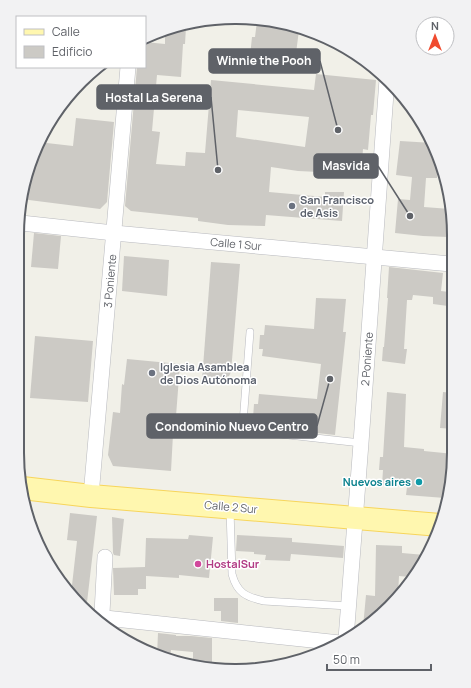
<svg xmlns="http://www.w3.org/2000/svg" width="471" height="688" viewBox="0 0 471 688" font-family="Manrope,sans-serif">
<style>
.green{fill:#c4e9c6}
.building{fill:#cccac5;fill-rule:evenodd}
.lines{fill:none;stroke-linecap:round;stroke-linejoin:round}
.lane-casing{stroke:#b8b9be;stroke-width:8}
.street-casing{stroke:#b8b9be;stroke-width:16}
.primary-casing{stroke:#f7d55b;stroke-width:24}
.lane{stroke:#fff;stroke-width:7}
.street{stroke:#fff;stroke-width:15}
.primary{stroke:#fff7af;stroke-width:22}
.worship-dot{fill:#6b7280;stroke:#fff;stroke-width:1.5}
.culture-dot{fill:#0f9aa8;stroke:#fff;stroke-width:1.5}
.hotel-dot{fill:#d1479c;stroke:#fff;stroke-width:1.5}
.labels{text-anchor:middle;stroke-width:3;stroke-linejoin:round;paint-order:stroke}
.worship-label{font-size:11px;font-weight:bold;fill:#5b616d;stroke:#fff;text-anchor:start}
.street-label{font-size:11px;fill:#5f6268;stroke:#fff}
.culture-label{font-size:11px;font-weight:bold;fill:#0d838f;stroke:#fff;text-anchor:end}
.hotel-label{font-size:11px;font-weight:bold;fill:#b23c85;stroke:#fff;text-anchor:start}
.rim{fill:none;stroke:#5f6268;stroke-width:2}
.leader{fill:none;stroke:#5f6268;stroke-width:1.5}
.callout-dot{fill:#5f6268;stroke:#fff;stroke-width:1.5}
.callout{fill:#5f6268;stroke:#5f6268;stroke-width:1.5}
.callout-label{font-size:12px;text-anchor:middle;font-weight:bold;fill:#fff}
</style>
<rect width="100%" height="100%" fill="#f1f0e8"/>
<!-- green -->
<polygon class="green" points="18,381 22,392 17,454 17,452"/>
<!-- building -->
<g class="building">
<polygon points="257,21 299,30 295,61 250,56 252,37 255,37"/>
<path d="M186,27L185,44H183L181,77L157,75L152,131L160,132L156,164L185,166L186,152L205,153L211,80L314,90L316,74L376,80L373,115H371L368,150L363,149L361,174L298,171L271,167L269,192L325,197V192H344L342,221L266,215L265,226L228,225L198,221V218L131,211L125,206L137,67H145V42L165,44V31ZM238,110L309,117L305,147L236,137Z"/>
<polygon points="76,118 114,122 107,202 100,209 21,199 21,193 38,142 73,146"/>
<polygon points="400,141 433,143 438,158 437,178 426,178 424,207 450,209 448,237 423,236 395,233 398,199 410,200 412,177 396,175"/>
<polygon points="34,233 61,236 58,269 31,267"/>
<polygon points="124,256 169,260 167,296 122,291"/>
<polygon points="211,262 240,264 231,372 227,380 202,380"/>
<polygon points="389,267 443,273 441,291 449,292 448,306 433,304 433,297 413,295 412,300 407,300 404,349 407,349 405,364 382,361 383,347 384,347 388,298 387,298"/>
<polygon points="316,298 346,299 343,332 346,332 335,435 256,426 257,418 253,418 254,404 258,404 259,394 317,399 321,364 262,356 263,349 259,349 260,335 264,335 265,325 314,329"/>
<polygon points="35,336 93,341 88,402 30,398"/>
<polygon points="127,359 180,364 176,416 174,416 171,471 113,466 108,455 113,412 120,413 122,384 124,385"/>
<polygon points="387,392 406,394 404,447 424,449 424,451 454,454 445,498 406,495 407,487 382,485 383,470 379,470 380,457 383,457"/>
<polygon points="443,392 453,393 454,429 440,428"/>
<polygon points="70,513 97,516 86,611 71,594 77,541 67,540"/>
<polygon points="112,517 124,519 120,556 114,555 113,553"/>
<polygon points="189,535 213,537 209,578 179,575 179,578 146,576 146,589 138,589 138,595 114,595 113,568 145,567 146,538 188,539"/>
<polygon points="237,535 292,538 292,542 344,546 343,558 291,554 290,561 265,560 266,555 254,554 254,552 236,551"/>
<polygon points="376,545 402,546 402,553 425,555 410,577 399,576 398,595 390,607 363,627 366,595 375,596"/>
<polygon points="214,598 238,598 238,623 221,621 221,611 214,611"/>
<polygon points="158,633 176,635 176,636 191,636 212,638 212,662 193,661 193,652 171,650 170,658 157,656"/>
</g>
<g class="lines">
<!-- lane casing -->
<g class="lane-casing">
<g id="lane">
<polyline points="250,332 243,423 246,428 252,431 361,443"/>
<path d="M230,509L232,574C237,593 246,597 264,601L348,606"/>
</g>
</g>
<!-- street casing -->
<g class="street-casing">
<g id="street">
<polyline points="21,223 114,233 451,264"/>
<polyline points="91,496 128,67"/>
<polyline points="105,557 102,613 105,618 340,643"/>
<polyline points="346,639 361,443 387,79"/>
</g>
</g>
<!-- primary casing -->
<g class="primary-casing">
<polyline id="primary" points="22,488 91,496 440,525"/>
</g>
<!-- lane -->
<use href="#lane" class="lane"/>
<!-- street -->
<use href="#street" class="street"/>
<!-- primary -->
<use href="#primary" class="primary"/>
</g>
<!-- markers -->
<g class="worship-dot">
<circle cx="292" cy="206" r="4"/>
<circle cx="152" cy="373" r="4"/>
</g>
<circle class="culture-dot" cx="419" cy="482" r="4"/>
<circle class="hotel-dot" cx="198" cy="564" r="4"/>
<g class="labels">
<!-- worship labels -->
<g class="worship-label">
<text x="300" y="204">San Francisco<tspan x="300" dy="13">de Asis</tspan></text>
<text x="160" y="371">Iglesia Asamblea<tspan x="160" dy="13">de Dios Autónoma</tspan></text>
</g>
<!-- street labels -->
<g class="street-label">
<text transform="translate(236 244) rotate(5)" y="4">Calle 1 Sur</text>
<text transform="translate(110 281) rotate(-85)" y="4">3 Poniente</text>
<text transform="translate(367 359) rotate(-86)" y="4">2 Poniente</text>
<text transform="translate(231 507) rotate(5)" y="4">Calle 2 Sur</text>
</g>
<!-- culture labels -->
<g class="culture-label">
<text x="411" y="486">Nuevos aires</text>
</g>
<!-- hotel labels -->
<g class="hotel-label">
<text x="206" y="568">HostalSur</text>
</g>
</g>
<!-- crop -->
<path d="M0 0H471V688H0ZM235 24H236A211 211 0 0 1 447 235V453A211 211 0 0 1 236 664H235A211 211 0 0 1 24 453V235A211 211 0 0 1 235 24Z" fill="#f2f2f3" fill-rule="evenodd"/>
<path class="rim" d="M235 24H236A211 211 0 0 1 447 235V453A211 211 0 0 1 236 664H235A211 211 0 0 1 24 453V235A211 211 0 0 1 235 24Z"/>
<!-- callouts -->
<path class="leader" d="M338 130L320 61M218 170L211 97M410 216L378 166M330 379L317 426"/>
<g class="callout-dot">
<circle cx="338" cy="130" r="4"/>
<circle cx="218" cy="170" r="4"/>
<circle cx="410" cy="216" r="4"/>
<circle cx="330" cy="379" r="4"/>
</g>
<g class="callout">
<rect x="209" y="49" width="111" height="24" rx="4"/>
<rect x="97" y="85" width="114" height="24" rx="4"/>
<rect x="314" y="154" width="64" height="24" rx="4"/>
<rect x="147" y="414" width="170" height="24" rx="4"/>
</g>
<g class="callout-label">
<text x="264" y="65">Winnie the Pooh</text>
<text x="154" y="102">Hostal La Serena</text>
<text x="346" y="170">Masvida</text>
<text x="232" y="431">Condominio Nuevo Centro</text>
</g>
<!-- legend -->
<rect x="16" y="16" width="130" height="52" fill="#ffffff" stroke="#bfc0c3"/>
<rect x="24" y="29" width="20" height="6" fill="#fff7af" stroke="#bfc0c3"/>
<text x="52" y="36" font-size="12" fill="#5f6268">Calle</text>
<rect x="24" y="46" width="20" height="12" fill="#cccac5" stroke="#bfc0c3"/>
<text x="52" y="56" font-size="12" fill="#5f6268">Edificio</text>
<!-- north arrow -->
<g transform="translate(435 36)"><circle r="19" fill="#ffffff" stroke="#bfc0c3"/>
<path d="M0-3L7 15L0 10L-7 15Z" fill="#f04b2f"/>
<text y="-6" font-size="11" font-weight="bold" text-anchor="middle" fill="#5f6268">N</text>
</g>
<!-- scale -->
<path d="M327 664v6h104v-6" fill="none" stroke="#5f6268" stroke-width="2"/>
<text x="333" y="664" font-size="12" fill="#5f6268" stroke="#ffffff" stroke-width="3" paint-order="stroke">50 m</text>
</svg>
